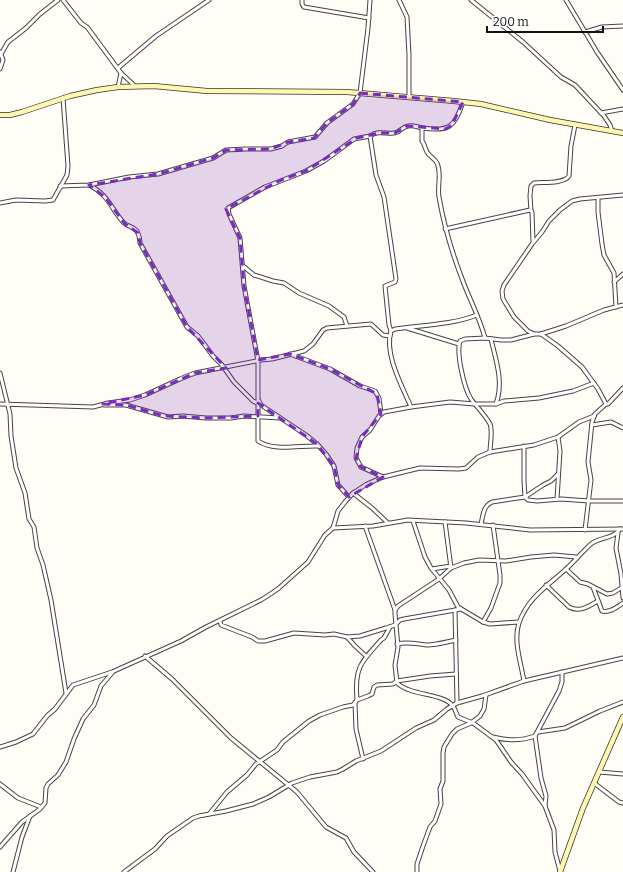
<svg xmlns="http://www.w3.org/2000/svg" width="623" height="872" viewBox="0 0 623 872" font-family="Bitter,serif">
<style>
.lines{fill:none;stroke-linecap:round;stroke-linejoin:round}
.street-casing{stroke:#444;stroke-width:5}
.secondary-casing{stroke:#333;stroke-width:6}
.street{stroke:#fff;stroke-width:3}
.secondary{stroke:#fff6b0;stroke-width:4.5}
.marked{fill:#7b2cbf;fill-opacity:0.2;stroke:#7b2cbf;stroke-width:3;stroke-dasharray:8 5;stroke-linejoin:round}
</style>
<rect width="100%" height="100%" fill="#fffdf5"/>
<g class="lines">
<!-- street casing -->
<g class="street-casing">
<g id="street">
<polyline points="63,0 81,23 87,27 121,73 135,86"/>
<polyline points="302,0 302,4 304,7 369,18"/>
<polyline points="399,0 407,17 409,55 409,97"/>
<polyline points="471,0 523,42 561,77 575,85 604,116 610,125 612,131"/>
<polyline points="566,0 597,52 623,90"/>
<polyline points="585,32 602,27 623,26"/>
<polyline points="0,52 3,60 0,69"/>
<polyline points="1,54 8,42 26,28 40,14 58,0"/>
<polyline points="118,68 156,36 209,0"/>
<polyline points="118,87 121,73"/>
<polyline points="601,113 623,109"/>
<path d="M424,128L422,129V141C425,145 425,148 427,152C430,157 435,159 437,163C442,174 437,186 439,197C444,226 453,256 464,284C471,302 480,319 485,338"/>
<path d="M89,185C109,195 111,209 124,223C128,227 133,226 137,231C139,235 140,239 140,243L187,327L198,336L213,356L222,365L234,382L253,401L259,404"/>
<polyline points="60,186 89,185 129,177 158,174 213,158 226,150 246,149 271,149 282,146 288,142 315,137 327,123 353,104 360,93 368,28 370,0"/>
<polyline points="598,198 598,212 602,244 604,255 614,273 616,307"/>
<polyline points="0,203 16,200 45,201 53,200 67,175 68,166 63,98"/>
<path d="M531,211L530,196L531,186L534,183C543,182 564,184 569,176L571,146L575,125"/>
<polyline points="445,229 530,210 532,212 533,242"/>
<polyline points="243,266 254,275 273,281 284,283 299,293 329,306 344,317 347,326"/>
<polyline points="614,282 623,274"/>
<polyline points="407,328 459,344"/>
<path d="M391,331L389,325L385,286L395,282L396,279L384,197L376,175L370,136C378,130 386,134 394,133C399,133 402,127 408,126C412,125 418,127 423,128C449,132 455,127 463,102"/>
<polyline points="534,334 528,331 514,317 503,299 502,291 504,285 532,244 542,232 549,221 560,210 572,201 580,199 623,195"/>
<polyline points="541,334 558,346 582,367 598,389 606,404 608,404 623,388"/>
<path d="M491,339C496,361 504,382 496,404"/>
<polyline points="290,354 330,369 360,386 375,391 379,398 381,414"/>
<polyline points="0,373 10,414 11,436 16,468 25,493 29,519 34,527 37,548 43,565 51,600 66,693"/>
<polyline points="259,401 261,405 306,435 317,444 326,454 334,466 338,485 349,497"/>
<polyline points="0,404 93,407 108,403 130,400 145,395 180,379 195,373 261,360 272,359 304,351 313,344 323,330 327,328 371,324 383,335 390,336"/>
<polyline points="104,405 126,405 168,417 183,416 206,418 231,418 244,416 280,418"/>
<path d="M411,407C402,386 384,354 391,331L395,329C423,325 451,325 477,315"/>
<polyline points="592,425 611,422 623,428"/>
<path d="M319,446C301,445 274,452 258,441V361L244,286L240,238L229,214L228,208L265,187L306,171L324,161L354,139L370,136"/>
<polyline points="524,446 524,481 525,497 528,500 537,501 561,499 589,501 623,501"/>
<path d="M490,452C490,444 493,431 490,424C486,416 476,406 471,399C464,388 456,353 460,341L465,339L485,338L501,340H511L534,334H541L566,326L604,310L623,305"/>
<polyline points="383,477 361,467 356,458 357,448 362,437 370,430 379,416 384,412 411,407 450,402 475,404 496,404 504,401 539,398 573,391 594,383"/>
<polyline points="353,493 372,508 388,523"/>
<polyline points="557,499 560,451 558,437"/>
<polyline points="413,521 425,557 431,568 449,590 458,607 483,622 490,624 519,622"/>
<polyline points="445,522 451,568"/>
<path d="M481,524C483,516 483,506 492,502L525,497L543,485L551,481L558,474"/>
<polyline points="365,526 395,610"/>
<polyline points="333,528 338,511 345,502 353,493 367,484 383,477 420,468 459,469 466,468 478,457 490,452 534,445 558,437 579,422 594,416"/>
<polyline points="585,530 591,480 588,462 592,422 595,414 606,404"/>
<polyline points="618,533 616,548 621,574 623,598"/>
<polyline points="432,569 451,566"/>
<polyline points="566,569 580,582 588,584 607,594 613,593 621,588"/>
<path d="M546,585L569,607C580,613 589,606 598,601"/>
<path d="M593,587L602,611C610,613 617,607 623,603"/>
<polyline points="455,610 457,703"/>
<polyline points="220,621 221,625 252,637 258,641 265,641 294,633 325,635 334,634 347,637 360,636 386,628 395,625 400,620 404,619 461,609"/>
<polyline points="483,622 491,608 500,583 500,575 493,525"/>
<polyline points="347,637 355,646 366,656"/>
<path d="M397,644C408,641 416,644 427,645C437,645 446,642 456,640"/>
<polyline points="145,656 172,679 231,738 297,792 326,827 346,838 354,852 373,872"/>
<path d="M524,681C521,663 513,641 519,623C527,599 547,586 565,570C574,562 582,552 591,544C599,537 614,539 620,529"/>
<path d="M357,700C354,668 361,662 381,640L384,638L390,627"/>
<polyline points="355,703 356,729 363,759"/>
<polyline points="538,732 565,728 600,711 623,702"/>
<polyline points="535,736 541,778 546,796 545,806"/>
<path d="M493,737C508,741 521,741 535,736L559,691L562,682V672"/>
<polyline points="0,747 16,742 33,734 47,716 55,709 73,685 112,672 181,641 206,627 261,600 272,593 279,588 308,562 325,535 333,528 373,526 408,520 466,523 530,530 623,529"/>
<polyline points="599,772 623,774"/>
<polyline points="594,783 619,802 623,803"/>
<polyline points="0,784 18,798 41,807"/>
<polyline points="210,813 227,792 247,775 256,764 277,750 283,742 309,721 320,715 343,707 353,705 357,700 368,696 372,694 374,687 377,685 393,684 397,681 430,676 456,674"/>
<polyline points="0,847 22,822 40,809 45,803 46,788 48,784 58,775 66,762 74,739 83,719 94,705 101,686 112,673"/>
<path d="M560,871L555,852L554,830L545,806L522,774L511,762L496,740L473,723L458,717C456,713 455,708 452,705C442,693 411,696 397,683L395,665L398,647L395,614V610L398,606L439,579L451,568L464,563L479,560L506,561L531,557L554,555L576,557"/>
<polyline points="13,872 22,837 30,816"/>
<polyline points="124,872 155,849 167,836 193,818 199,816 226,811 253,804 269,797 292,783 310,777 337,772 343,769 356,761 381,751 416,728 434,720 447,709 457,703 482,696 524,681 623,658"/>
<polyline points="417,872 417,864 423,846 430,827 435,821 441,804 440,789 443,781 443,753 444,747 452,734 457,729 471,723 480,716 484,709 486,695"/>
</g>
</g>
<!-- secondary casing -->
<g class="secondary-casing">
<g id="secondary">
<polyline points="0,115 10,115 22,112 70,96 97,90 118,87 154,86 207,91 347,92 454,101 481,104 550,120 623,133"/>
<polyline points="560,872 583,808 623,717"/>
</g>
</g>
<!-- street -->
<use href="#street" class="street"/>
<!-- secondary -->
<use href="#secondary" class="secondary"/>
</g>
<!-- marked area -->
<path class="marked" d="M360,93L463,102L452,125L446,129L407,126L395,133H380L357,138L306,171L279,181L226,209L240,238L244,286L258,360L290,354L330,369L377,394L381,414L362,437L356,458L361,467L383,477L349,497L338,485L334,466L317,444L258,403V416L206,418L164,416L126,405L103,404L145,395L195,373L226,368L187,327L140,243L138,233L125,224L105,197L89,185L158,174L213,158L226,150L271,149L288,142L314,138L327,123L353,104Z"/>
<!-- scale -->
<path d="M487 26v6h116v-6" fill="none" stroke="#111111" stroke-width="2"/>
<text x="493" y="26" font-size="12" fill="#111111" stroke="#ffffff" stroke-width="3" paint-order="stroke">200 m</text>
</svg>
